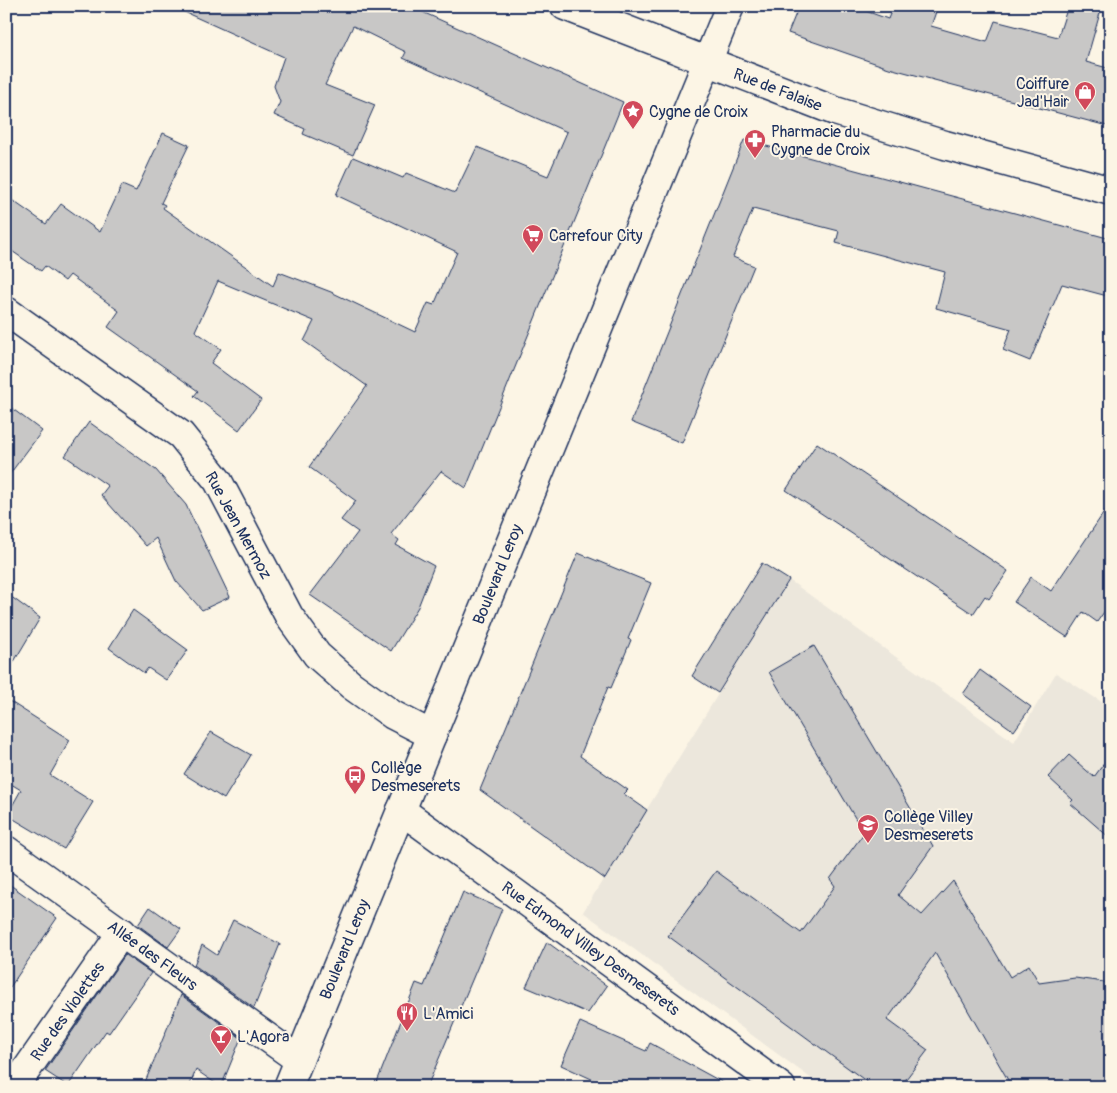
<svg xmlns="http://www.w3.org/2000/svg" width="1117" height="1093" viewBox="0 0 1117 1093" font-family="Pangolin,sans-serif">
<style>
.built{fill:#ece7dc}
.building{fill:#c8c7c6;stroke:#1b2f5e}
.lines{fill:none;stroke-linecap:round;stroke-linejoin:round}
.street-casing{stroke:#1b2f5e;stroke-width:31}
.secondary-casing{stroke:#1b2f5e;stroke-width:31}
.street{stroke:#fcf5e5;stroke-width:28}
.secondary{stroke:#fcf5e5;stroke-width:28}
.labels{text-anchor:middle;stroke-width:4;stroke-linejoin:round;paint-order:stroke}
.poi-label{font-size:16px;fill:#1b2f5e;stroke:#fcf5e5;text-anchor:start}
.street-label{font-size:16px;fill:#1b2f5e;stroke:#fcf5e5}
</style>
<rect width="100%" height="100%" fill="#fcf5e5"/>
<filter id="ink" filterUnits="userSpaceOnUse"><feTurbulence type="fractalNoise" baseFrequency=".02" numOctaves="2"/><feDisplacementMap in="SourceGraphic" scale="10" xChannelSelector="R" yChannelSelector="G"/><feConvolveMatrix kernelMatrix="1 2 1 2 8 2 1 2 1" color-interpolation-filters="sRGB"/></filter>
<g filter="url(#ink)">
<!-- built -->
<polygon class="built" points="789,580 1014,742 1056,673 1111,708 1111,1087 823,1087 583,912"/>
<!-- building -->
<g class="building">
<polygon points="171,6 409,6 623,102 466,488 441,471 391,534 399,540 396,545 434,566 418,607 391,651 310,595 358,532 341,520 356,501 309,467 367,386 304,341 314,321 218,281 195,331 221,349 211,363 261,400 239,430 194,396 198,391 108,327 119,311 70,275 65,281 45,266 41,271 6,247 6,196 46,224 61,204 100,232 122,185 136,191 163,133 189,145 161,203 165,205 163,208 273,286 279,272 331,292 415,332 428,303 434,305 457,252 336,195 353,157 403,178 406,173 455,193 477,147 548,176 567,132 403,58 406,52 353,26 325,85 375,105 353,155 303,134 305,129 274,115 280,102 274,86 284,57"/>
<polygon points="799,6 852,6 888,19 893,6 938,6 931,26 987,42 995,21 1058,37 1068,6 1102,6 1086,62 1111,69 1111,127 889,68 788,33"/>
<polygon points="744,140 1111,239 1111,297 1062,284 1030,361 1003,350 1011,329 936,308 945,272 836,243 839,231 753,209 733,257 754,266 682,443 631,422"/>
<polygon points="6,404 42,431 6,479"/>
<polygon points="89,422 156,470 186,505 230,597 202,610 176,581 156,538 146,546 101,495 108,486 65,456"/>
<polygon points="817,443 1008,571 989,599 985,596 973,614 786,490"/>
<polygon points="1111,502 1111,602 1097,622 1083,612 1067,637 1014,602 1031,577 1051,591"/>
<polygon points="578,553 651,583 628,639 631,640 611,688 608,687 580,756 628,790 624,794 647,810 605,879 480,790"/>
<polygon points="762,563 789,580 718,693 692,676"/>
<polygon points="6,593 40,618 6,675"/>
<polygon points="133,610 188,650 166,680 148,668 144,673 109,648"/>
<polygon points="814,646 933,846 898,895 922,915 953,881 1010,977 1029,965 1039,983 1075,978 1111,983 1111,1087 1012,1087 935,953 887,1020 928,1050 900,1087 874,1087 668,936 716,871 801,933 835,886 830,879 864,833 769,672"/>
<polygon points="980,670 1031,707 1014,731 963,694"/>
<polygon points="6,699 70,740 50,775 93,802 64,849 7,815 21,790 6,781"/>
<polygon points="211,732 251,755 224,799 184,774"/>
<polygon points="1111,754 1111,839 1070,803 1073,800 1048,777 1069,755 1094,777"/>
<polygon points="6,882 57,918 6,993"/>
<polygon points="463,892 502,909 427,1087 375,1087 416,983 424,986"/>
<polygon points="150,907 181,929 168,947 138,925"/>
<polygon points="233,920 280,944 254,1008 194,965 202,945 217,955"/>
<polygon points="547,942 607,986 588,1013 526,987"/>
<polygon points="125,955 151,973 109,1033 106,1031 68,1086 45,1071"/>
<polygon points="181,995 241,1038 221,1087 196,1070 189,1087 143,1087"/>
<polygon points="580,1022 646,1051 650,1043 731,1087 609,1087 561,1065"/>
</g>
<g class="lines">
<!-- street casing -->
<g class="street-casing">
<g id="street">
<polyline points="6,311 181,435 218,481 289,616 317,655 351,685 393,715 432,735"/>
<polyline points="401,810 781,1087"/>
<polyline points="6,850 299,1060"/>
<polyline points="6,1082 20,1079 122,932"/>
</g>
</g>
<!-- secondary casing -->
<g class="secondary-casing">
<g id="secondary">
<polyline points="565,6 835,111 945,145 1111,191"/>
<polyline points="288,1087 730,6"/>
</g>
</g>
<!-- street -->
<use href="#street" class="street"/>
<!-- secondary -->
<use href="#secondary" class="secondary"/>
</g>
</g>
<!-- icons -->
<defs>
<g id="shop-pin" transform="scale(1.125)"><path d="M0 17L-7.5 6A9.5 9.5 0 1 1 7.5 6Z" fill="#d1495b" stroke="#fcf5e5"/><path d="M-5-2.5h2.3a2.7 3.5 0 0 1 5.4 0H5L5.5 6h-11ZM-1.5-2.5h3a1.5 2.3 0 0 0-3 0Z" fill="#fff"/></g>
<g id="sight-pin" transform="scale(1.125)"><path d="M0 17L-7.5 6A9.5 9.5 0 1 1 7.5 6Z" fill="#d1495b" stroke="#fcf5e5"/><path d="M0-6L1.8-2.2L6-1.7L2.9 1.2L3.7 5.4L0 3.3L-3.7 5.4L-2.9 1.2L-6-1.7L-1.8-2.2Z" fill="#fff"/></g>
<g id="pharmacy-pin" transform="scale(1.125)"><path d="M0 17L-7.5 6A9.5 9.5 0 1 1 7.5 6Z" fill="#d1495b" stroke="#fcf5e5"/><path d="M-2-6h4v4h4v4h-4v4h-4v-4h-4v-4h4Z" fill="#fff"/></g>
<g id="supermarket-pin" transform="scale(1.125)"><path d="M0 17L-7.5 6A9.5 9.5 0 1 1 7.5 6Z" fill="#d1495b" stroke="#fcf5e5"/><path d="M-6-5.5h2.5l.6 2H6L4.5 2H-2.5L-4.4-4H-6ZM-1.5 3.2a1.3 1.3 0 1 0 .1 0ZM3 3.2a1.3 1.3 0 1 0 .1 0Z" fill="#fff"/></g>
<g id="bus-pin" transform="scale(1.125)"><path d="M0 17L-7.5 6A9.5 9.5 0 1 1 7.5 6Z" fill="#d1495b" stroke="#fcf5e5"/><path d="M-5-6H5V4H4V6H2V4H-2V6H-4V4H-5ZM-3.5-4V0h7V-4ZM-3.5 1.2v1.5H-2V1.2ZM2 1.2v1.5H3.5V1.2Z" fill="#fff"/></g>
<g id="school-pin" transform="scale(1.125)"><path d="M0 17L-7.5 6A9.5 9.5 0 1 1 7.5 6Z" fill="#d1495b" stroke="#fcf5e5"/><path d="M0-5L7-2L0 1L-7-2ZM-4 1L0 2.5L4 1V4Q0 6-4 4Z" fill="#fff"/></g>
<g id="restaurant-pin" transform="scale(1.125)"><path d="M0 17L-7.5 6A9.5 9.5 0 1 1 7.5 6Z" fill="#d1495b" stroke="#fcf5e5"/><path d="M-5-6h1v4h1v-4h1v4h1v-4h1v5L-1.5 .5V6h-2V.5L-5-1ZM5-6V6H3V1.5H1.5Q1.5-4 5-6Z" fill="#fff"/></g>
<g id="bar-pin" transform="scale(1.125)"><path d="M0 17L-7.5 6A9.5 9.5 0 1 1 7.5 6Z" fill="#d1495b" stroke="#fcf5e5"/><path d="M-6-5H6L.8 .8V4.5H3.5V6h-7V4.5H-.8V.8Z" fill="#fff"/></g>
</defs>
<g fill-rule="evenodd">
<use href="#shop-pin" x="1085" y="92"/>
<use href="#sight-pin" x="633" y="111"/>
<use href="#pharmacy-pin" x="755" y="140"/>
<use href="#supermarket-pin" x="533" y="235"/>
<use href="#bus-pin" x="355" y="776"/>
<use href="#school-pin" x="868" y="825"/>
<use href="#restaurant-pin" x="407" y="1013"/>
<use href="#bar-pin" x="221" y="1036"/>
</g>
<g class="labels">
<!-- poi labels -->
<g class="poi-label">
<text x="1069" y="89" text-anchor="end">Coiffure<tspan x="1069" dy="18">Jad'Hair</tspan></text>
<text x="649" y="117">Cygne de Croix</text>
<text x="771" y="137">Pharmacie du<tspan x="771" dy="18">Cygne de Croix</tspan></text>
<text x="549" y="241">Carrefour City</text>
<text x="371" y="773">Collège<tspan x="371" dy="18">Desmeserets</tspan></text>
<text x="884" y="822">Collège Villey<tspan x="884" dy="18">Desmeserets</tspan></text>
<text x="423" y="1019">L'Amici</text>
<text x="237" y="1042">L'Agora</text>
</g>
<!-- street labels -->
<g class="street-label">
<text transform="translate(778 89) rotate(21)" y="6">Rue de Falaise</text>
<text transform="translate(239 525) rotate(61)" y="6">Rue Jean Mermoz</text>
<text transform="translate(497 574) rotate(-68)" y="6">Boulevard Leroy</text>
<text transform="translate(591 948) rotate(36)" y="6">Rue Edmond Villey Desmeserets</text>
<text transform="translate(344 949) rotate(-68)" y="6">Boulevard Leroy</text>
<text transform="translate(153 955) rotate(36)" y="6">Allée des Fleurs</text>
<text transform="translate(67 1011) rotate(-55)" y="6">Rue des Violettes</text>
</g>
</g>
<!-- margin -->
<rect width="1117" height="1093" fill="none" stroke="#fcf5e5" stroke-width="25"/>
<rect x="12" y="12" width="1092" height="1068" fill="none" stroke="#1b2f5e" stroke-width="2" filter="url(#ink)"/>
</svg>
